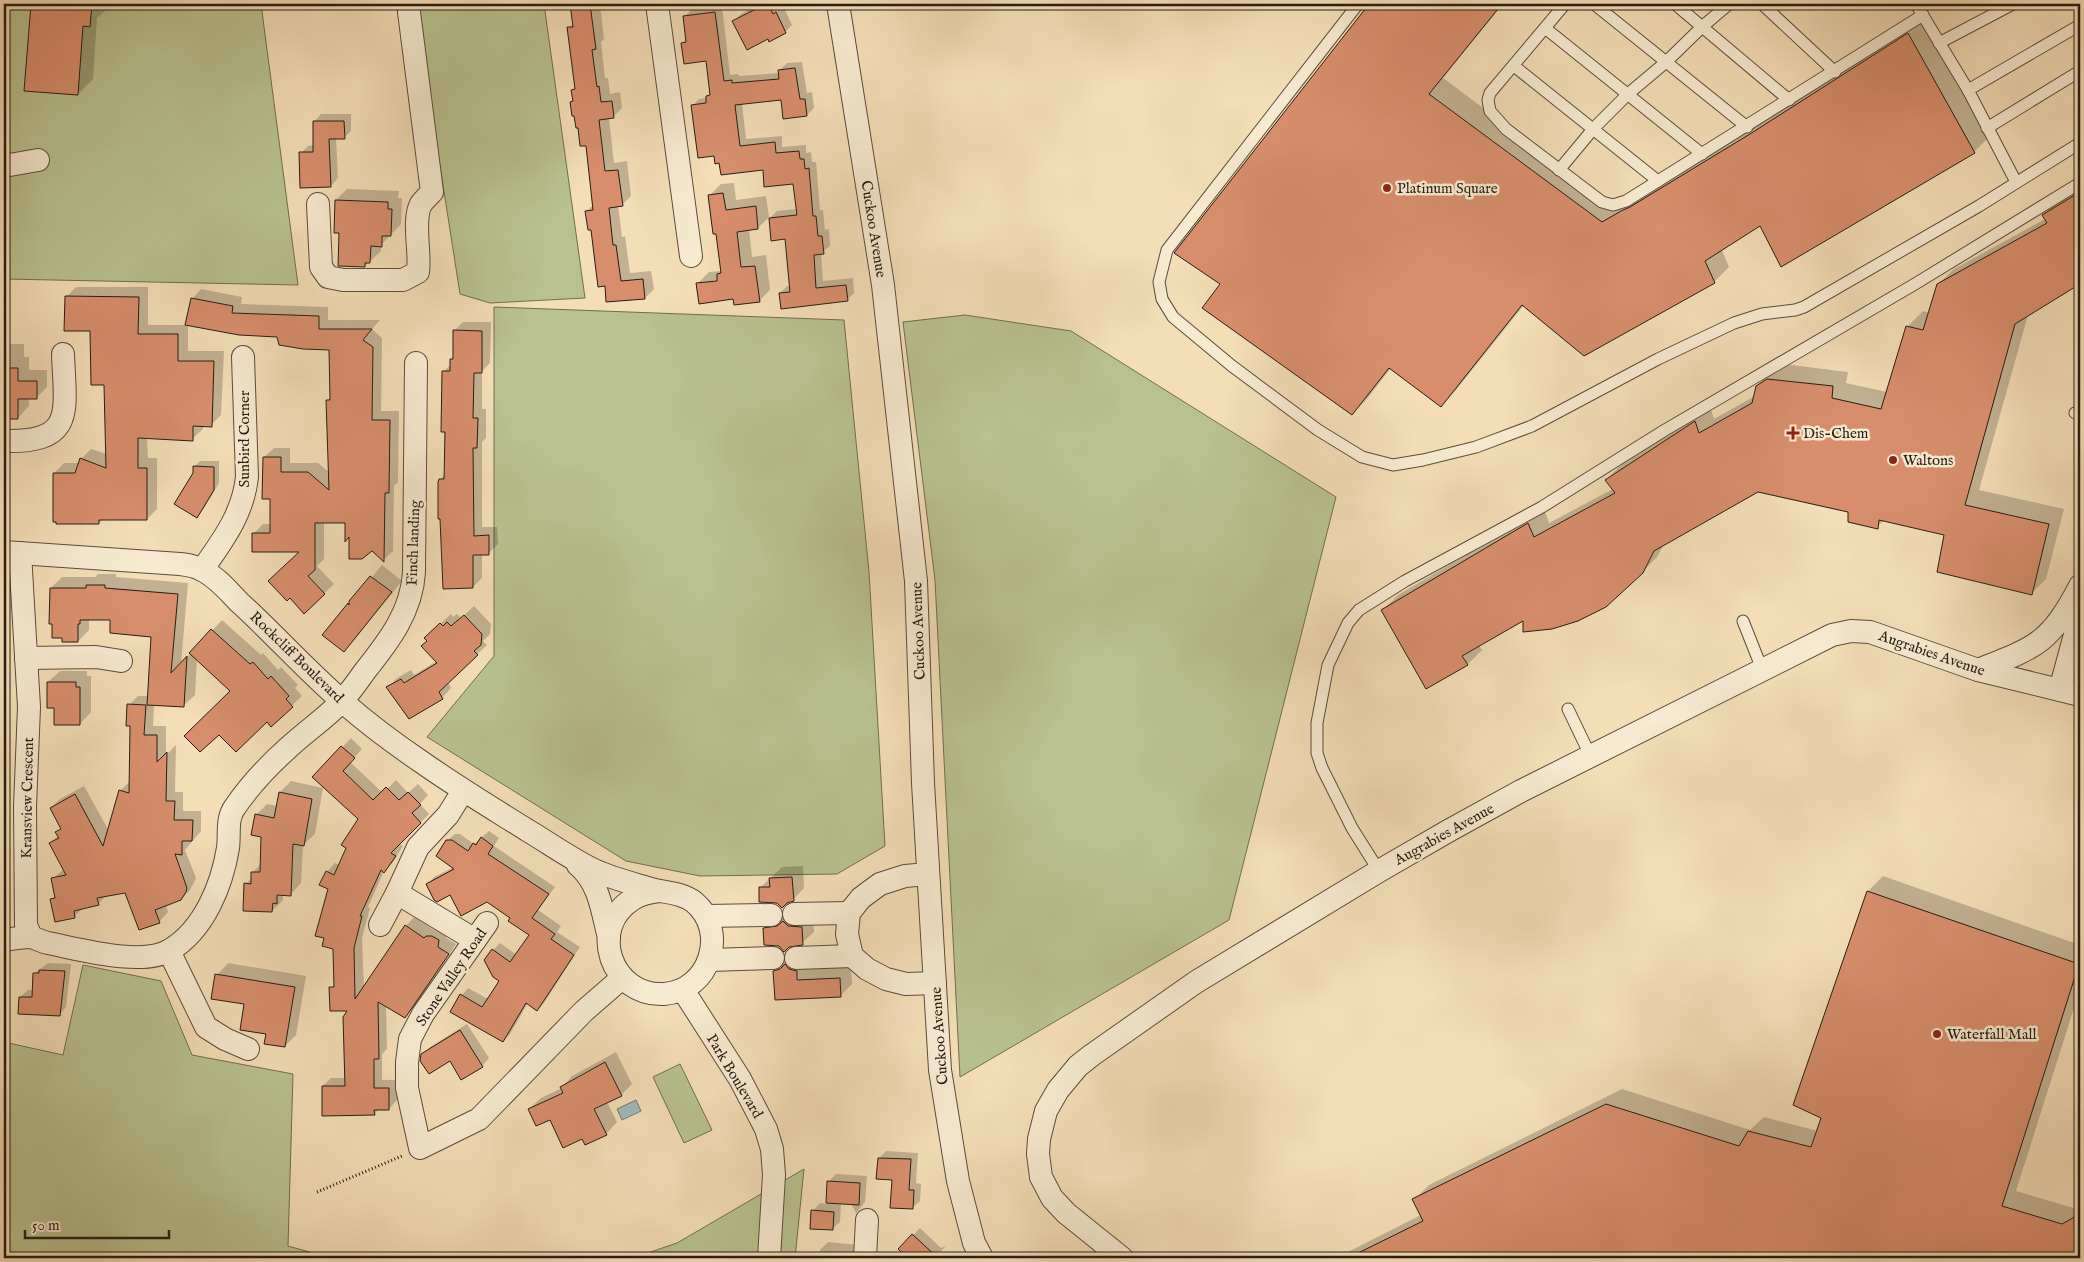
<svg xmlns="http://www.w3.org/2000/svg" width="2084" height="1262" viewBox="0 0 2084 1262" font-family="'IM FELL English',serif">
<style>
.green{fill:#b9c190;stroke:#706e52}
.water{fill:#a1b9ba;stroke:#717a77}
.shadow{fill:#0003}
.building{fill:#d88e6d;stroke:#281c13}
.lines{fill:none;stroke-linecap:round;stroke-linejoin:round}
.lane-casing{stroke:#5b4c3c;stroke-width:13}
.street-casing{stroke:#5b4c3c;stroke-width:24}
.path{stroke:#281c13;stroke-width:3;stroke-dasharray:1 2.5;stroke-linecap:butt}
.lane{stroke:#f7ead1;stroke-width:11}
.street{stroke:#f7ead1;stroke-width:22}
.poi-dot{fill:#8f2418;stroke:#f7ead1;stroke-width:2}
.labels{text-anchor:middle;stroke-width:5;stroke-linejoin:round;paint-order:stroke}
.poi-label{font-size:15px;fill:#281c13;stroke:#f7ead1;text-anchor:start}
.street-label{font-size:15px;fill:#281c13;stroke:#f7ead1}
</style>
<rect width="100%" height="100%" fill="#f3deb8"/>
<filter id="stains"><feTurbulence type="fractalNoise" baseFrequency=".004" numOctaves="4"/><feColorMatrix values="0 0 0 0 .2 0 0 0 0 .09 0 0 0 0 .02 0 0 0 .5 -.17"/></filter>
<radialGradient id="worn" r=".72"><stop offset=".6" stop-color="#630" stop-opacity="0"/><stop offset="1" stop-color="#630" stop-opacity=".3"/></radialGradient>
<!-- green -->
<g class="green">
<polygon points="4,4 261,4 298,285 4,279"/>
<polygon points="422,4 544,4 585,298 490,303 460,294 416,12"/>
<polygon points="494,307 844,320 869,572 885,846 837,874 700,876 626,861 427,737 494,656"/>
<polygon points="965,315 1071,331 1336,497 1229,920 960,1077 935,580 903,322"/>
<polygon points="83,965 161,981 192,1055 293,1074 288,1246 331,1258 4,1258 4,1042 63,1055"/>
<polygon points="680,1064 712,1130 684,1143 653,1077"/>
<polygon points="804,1169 795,1258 633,1258 677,1243"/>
</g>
<!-- water -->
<polygon class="water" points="636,1100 641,1111 622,1120 617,1109"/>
<!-- shadow -->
<g class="shadow">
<polygon points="32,4 105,4 105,11 97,18 93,79 78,94 26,90"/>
<polygon points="571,4 600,4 604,39 601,42 605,78 608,78 610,94 620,92 622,108 613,117 609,118 614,163 627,161 631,196 622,205 618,205 622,237 625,236 630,273 651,271 654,289 645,298 606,285 587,211 594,204 587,144 581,145 572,102 574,100 573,90 576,87 569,28 574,23"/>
<polygon points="761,4 778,4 780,8 783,6 792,25 785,32 768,37 734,21 741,14"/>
<polygon points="1370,4 1503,4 1443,78 1617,208 1924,19 1989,137 1974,152 1761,224 1722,250 1729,267 1714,282 1524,305 1456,390 1441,405 1391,368 1367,399 1352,414 1222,284 1343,37"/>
<polygon points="722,6 730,75 738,74 739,76 780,73 780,70 787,63 802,62 807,93 812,92 814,108 807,115 782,99 742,103 746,139 782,136 782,147 806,145 806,153 811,152 812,162 816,162 820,210 823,210 825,230 829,229 830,246 821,253 823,281 853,278 854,293 847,300 780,293 787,286 790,286 786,238 770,218 777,211 797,209 794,183 764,169 721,161 692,106 699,99 707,98 711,92 707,60 683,43 687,39 684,17 691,10"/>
<polygon points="2080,83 2080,102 2073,91"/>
<polygon points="321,114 351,114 351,131 344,138 336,138 338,178 331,186 301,153 308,146 314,145 314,122"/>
<polygon points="734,183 736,200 766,196 769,217 758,228 749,229 752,257 766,255 770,290 759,301 734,298 697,284 709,272 722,271 710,195 721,184"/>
<polygon points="2080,187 2080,282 2028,315 1979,490 2064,509 2046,579 2031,594 1945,534 1884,520 1877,527 1850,511 1758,490 1664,544 1657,557 1642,572 1524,619 1479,645 1482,650 1468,664 1383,610 1398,595 1544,509 1549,523 1613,489 1606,480 1621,465 1710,407 1714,419 1755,396 1757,386 1772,371 1783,364 1848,372 1846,383 1887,392 1908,326 1923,311 1930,313 1938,284 1954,269 2045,219 2043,215 2058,200"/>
<polygon points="347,189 399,191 398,198 402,198 401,224 381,245 381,251 365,266 341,232 336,200"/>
<polygon points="76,287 148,287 148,325 187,325 192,299 201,289 242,297 241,304 328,307 328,320 380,320 372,329 382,338 381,411 399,411 398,482 394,486 393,551 383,560 351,534 346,522 324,522 324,559 317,566 334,584 305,612 301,551 253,534 263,524 271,524 271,498 264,457 274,448 290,448 290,463 318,463 330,473 328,400 331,396 331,349 278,335 188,324 188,351 224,351 221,415 211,425 203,425 203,429 192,439 147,437 148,458 157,458 157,509 147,519 103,519 99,523 54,473 64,463 79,463 81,459 91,449 107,454 105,384 92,330 66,297"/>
<polygon points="463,322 491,322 490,363 482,371 482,409 486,409 486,438 482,442 482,527 497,527 498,544 489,553 482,553 482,578 473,587 440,480 445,474 443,372 451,364 451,360 454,357 454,331"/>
<polygon points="8,344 24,344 24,357 29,357 29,370 47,370 47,387 36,398 29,398 29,406 18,418 4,418 4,349"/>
<polygon points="200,461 219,461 219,483 203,510 197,516 194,467"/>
<polygon points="382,565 402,581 355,639 344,650 324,635"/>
<polygon points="98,574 116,574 116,577 188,583 181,664 222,620 261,655 263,653 278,670 281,667 298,685 295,688 302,696 271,725 197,659 195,695 183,706 154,704 153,726 166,726 166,755 176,745 175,792 183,792 183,811 201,811 201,831 185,850 196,878 190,890 181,899 166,905 168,912 159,922 125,891 107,895 98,904 84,907 75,916 52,899 56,895 52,879 64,869 50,843 59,835 57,832 62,828 51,808 60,799 84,786 109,831 120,791 130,781 132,725 129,705 138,696 149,696 152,636 112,619 89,619 89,630 78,641 51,588 62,577 95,577"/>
<polygon points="474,606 491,624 490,634 483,641 487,645 448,682 451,688 442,698 388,688 397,678 411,670 414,675 437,661 428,641 435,629 451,614 453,617 457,614 461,618"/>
<polygon points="60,671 87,671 87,676 91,676 91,712 80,724 55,707 48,682"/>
<polygon points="351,738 362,749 350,762 383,793 396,780 408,793 418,784 428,795 420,804 429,814 399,844 403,846 393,862 384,871 368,907 370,908 362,938 364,989 406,926 414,917 434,930 436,927 447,931 446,938 456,944 414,1007 405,1016 386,1006 387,1049 382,1054 382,1080 397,1080 397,1100 389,1109 379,1109 374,1114 323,1086 331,1078 346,1078 350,1010 331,988 336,983 334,948 325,937 329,888 327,872 335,863 339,865 360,819 314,777"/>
<polygon points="4,775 10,775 10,795 4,802"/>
<polygon points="291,781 323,788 315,834 303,845 301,883 290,895 283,894 283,900 272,911 246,884 252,877 252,873 262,863 262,836 256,815 267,804 277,806 280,792"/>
<polygon points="489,831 499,838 494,846 555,887 538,910 561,926 557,932 580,947 544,1003 537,1010 528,1003 510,1034 503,1041 462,995 468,988 488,999 501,981 493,950 500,943 517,955 531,935 512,918 487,901 451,893 427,884 434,877 454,867 447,841 455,834 460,834 474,844"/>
<polygon points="803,866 804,888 793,900 760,888 782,867"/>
<polygon points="1883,876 2080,945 2080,989 2016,1191 2077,1209 2080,1208 2080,1258 1336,1258 1421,1215 1414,1200 1429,1185 1622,1089 1750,1130 1764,1117 1818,1131 1822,1117 1795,1105 1868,891"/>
<polygon points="789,916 813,917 814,932 802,943 764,929 775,917"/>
<polygon points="786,960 807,960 808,969 851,967 852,984 841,995 776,998 775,972"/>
<polygon points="48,963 71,964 66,1007 59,1015 20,997 28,990 34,990 34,974"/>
<polygon points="228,963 306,976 296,1035 285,1046 268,1033 245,1003 217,975"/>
<polygon points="467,1024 489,1058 482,1066 462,1078 450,1060 422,1055 430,1047"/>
<polygon points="616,1052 632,1084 621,1095 607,1102 617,1122 606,1134 583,1137 550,1118 529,1109 541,1098 562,1088 572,1076"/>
<polygon points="886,1151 918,1153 916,1183 921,1184 920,1201 912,1208 879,1158"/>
<polygon points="836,1174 867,1176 865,1202 856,1213 851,1203 841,1203 840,1222 832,1229 813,1211 820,1203 827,1204 828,1182"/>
<polygon points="920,1228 941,1248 946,1246 934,1258 909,1258 900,1249"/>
<polygon points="828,1242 859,1245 858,1258 820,1258 820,1250"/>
</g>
<!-- building -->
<g class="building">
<polygon points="31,4 92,4 90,27 83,26 78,95 24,91"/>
<polygon points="570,4 590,4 596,49 592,50 597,87 599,86 601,102 612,101 614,118 599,120 605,171 618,170 623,206 609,208 613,245 616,245 621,281 643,279 645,299 606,302 605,286 598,287 591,230 588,230 585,211 593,210 586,146 580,146 578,128 576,128 574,116 572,116 570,102 573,101 571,90 575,89 567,27 573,27"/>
<polygon points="766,4 768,4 773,14 776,12 786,33 769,42 768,39 747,50 732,21"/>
<polygon points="1369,4 1502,4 1429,94 1602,222 1621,211 1630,207 1750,134 1908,33 1975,153 1781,267 1760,226 1705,261 1715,283 1584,356 1522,305 1441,407 1389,368 1352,415 1202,308 1220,284 1174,253"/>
<polygon points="715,12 724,81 732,80 732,83 779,79 778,70 795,68 800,99 805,99 807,116 783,119 781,100 735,105 740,146 775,142 776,153 799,151 800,159 804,159 805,169 809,168 813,216 816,216 818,236 822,236 824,254 814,255 816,288 846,285 848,301 781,309 779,293 790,292 785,239 771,241 769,218 797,215 793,184 764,187 763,170 721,175 719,163 715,164 714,156 698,158 691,105 706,103 706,96 710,95 706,61 684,64 681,43 686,42 683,16"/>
<polygon points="313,121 344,121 345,139 329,139 331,187 300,188 299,152 313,152"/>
<polygon points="2080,192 2080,284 2015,324 1965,505 2049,524 2032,595 1937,572 1944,535 1879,520 1878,529 1848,522 1848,512 1758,492 1654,551 1643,573 1606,607 1578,621 1552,629 1523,632 1523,621 1462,656 1468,665 1426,689 1381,610 1528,523 1534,537 1615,493 1605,480 1695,421 1699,433 1752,403 1756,386 1767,379 1833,386 1832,398 1881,409 1906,326 1923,330 1937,284 2047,223 2042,215"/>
<polygon points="723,193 726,210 756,206 758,229 737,232 741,267 755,266 760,302 734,305 733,299 699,304 696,283 717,281 717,274 721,273 716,234 713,234 708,195"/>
<polygon points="335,200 388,202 388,209 392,209 391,236 382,236 382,247 371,246 370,263 365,263 365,267 338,266 339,233 334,233"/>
<polygon points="65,296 139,297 138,334 178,334 178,361 214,361 212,427 193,426 193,441 138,438 138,468 147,468 147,520 99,520 99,524 56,524 56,522 53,522 53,473 75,473 80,458 106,468 104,385 91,385 90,331 64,331"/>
<polygon points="191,298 233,306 232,313 319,316 319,329 372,329 363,340 373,347 372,420 390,420 389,493 385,493 384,562 372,551 362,559 349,559 349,537 345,542 345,523 315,523 315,570 308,576 325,594 304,614 290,598 287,601 268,581 299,552 252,552 252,533 270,533 270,499 262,499 263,457 281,457 281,472 308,472 329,490 326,400 330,400 329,350 303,349 279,345 277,337 239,335 185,325"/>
<polygon points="453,330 482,331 482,373 474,373 473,418 478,418 477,448 473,448 474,536 489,535 489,555 473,555 473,588 443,589 440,519 438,519 438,482 439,479 444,479 445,432 441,432 442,371 450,371 450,359 453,359"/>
<polygon points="4,368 18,368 18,381 37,381 37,399 18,399 18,419 4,419"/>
<polygon points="193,466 214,467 214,490 197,518 174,504 193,473"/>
<polygon points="370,576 392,592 344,652 322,635 348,603 349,605 349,601"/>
<polygon points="86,585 105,585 105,588 178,594 171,673 187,656 184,707 147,705 151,637 110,633 110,620 80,620 80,624 78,624 78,642 62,642 62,638 52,638 52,624 49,624 50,588 86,588"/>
<polygon points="464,615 482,634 481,645 474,651 478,655 439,692 443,699 409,719 386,687 401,679 404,683 437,663 421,646 427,641 424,638 440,623 443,626 447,622 451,626"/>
<polygon points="211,629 250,664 253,662 268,679 271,676 289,696 286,699 293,707 271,727 267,722 236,752 219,735 200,752 184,736 230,691 189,653"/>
<polygon points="47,682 76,682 76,687 80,687 80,725 54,725 54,708 47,708"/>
<polygon points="127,704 146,705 144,735 157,735 157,762 167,752 166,801 175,801 174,820 193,820 192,841 182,841 182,855 175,854 187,888 186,892 181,900 155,910 160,923 139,930 125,893 97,898 99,905 74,911 75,918 55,922 50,899 55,898 51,878 66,875 49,843 59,838 55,832 61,829 50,808 75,794 103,846 119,790 129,793 130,726 126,726"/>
<polygon points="341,746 355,758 343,771 373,800 386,787 399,800 408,792 421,805 412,813 421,823 391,853 396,856 384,873 381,870 360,916 362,916 354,948 355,999 405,925 424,938 426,936 432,936 439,940 438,947 449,954 405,1018 378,1002 379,1059 374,1059 374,1088 389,1088 389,1110 374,1110 375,1115 322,1116 322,1086 345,1086 343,1017 347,1011 330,1011 329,987 334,987 333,949 322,946 324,938 315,936 328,889 319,885 326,871 334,875 346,848 341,845 358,819 312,777"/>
<polygon points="279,792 312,799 304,846 293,844 291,896 277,895 277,904 273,903 272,912 243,911 244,883 251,884 251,872 260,872 261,837 251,835 255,814 274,818"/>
<polygon points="481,837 493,846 488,854 549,894 532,918 555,934 551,939 574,955 537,1011 526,1003 503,1042 450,1012 460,994 482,1007 499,981 493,977 484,960 492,949 510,962 529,935 508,921 510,918 487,902 461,916 450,895 437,902 434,900 426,884 454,869 436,856 446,840 452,840 468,851 473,843 476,845"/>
<polygon points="792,877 794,901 787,903 782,908 777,903 759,902 759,887 770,887 769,878"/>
<polygon points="1867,891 2079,964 2002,1206 2062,1224 2080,1214 2080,1258 1348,1258 1423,1221 1412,1199 1606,1104 1739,1146 1748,1131 1811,1147 1821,1118 1793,1105"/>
<polygon points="783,921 788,926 802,927 803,945 789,947 784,952 779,946 764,945 763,928 777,926"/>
<polygon points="785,964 789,969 797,971 797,980 840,978 841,997 775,1000 773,971 780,969"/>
<polygon points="39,970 65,971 60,1016 18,1014 19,997 32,997 33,973 39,973"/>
<polygon points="215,974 295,987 285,1047 264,1044 266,1034 240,1030 244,1004 211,999"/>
<polygon points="460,1030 483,1067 461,1080 450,1061 429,1074 420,1061 421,1054"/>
<polygon points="605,1062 622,1096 594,1109 607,1135 585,1145 582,1139 563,1148 550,1120 536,1126 528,1109 563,1093 560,1087"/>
<polygon points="878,1158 911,1159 909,1190 914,1190 913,1209 890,1208 892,1180 876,1179"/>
<polygon points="827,1181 860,1183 859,1205 826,1203"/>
<polygon points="811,1210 834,1212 833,1230 810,1229"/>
<polygon points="912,1234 938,1258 907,1258 898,1249"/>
</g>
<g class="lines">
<!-- lane casing -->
<g class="lane-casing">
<g id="lane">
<polyline points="1358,4 1167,250 1159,282 1162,299 1173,317 1232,366 1318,430 1362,457 1393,465 1423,460 1476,447 1532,426 1658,359 1734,323 1762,314 1795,310 1804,307 1979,206 2080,143"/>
<polyline points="1565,4 1490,93 1488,100 1490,111 1506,129 1602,202 1613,205 1626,201 1923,15"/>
<polyline points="1594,4 1747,127"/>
<polyline points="1675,4 1789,100"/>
<polyline points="1762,4 1835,72"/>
<polyline points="1916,4 1968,90 2016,182"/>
<polyline points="1545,28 1702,154"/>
<polyline points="1939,43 2013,4"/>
<polyline points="1514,66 1658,181"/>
<polyline points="1968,90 2080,25"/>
<polyline points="1987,128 2080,71"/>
<polyline points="1559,170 1594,128 1628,94 1666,62 1703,26 1729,4"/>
<polyline points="2075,413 2080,414"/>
<polyline points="1743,621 1762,669"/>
<polyline points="1568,709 1591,757"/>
<polyline points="1379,871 1352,828 1322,768 1317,753 1317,723 1328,665 1348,623 1359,610 1405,581 1542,507 1665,430 1915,284 2080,183"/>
</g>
</g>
<!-- street casing -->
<g class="street-casing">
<g id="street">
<polyline points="657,4 691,256"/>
<polyline points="838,4 883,285 916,581 923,783 940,1070 958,1181 974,1243 982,1258"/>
<polyline points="4,166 38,160"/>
<path d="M318,204L321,267L328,277L343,280H403L418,272C421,253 412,220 421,204C424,200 428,196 432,192L409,12L410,4"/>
<path d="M4,441C76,443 65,411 63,354"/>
<path d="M4,552L180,564C188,565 196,566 202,570C217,577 229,592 240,603C275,635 307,671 343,702C368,724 395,744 423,763C457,787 492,808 527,830C549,843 571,859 594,870C613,879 635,884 655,890C669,893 682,893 694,902C729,931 710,991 664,994C611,997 587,927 633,899C641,894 649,892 659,891"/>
<polyline points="20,553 29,707 25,807 26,925 31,937"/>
<path d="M202,570C223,540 243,514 247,477L243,357"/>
<polyline points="26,658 96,657 121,661"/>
<path d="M1978,670C2037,647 2050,643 2080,586"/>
<polyline points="2060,690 2080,616"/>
<path d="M578,865C600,884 602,911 609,938"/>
<polyline points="928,874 905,876 880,884 861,898 849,913 847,934 852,956 867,969 886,979 906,984 935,983"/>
<polyline points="397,893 475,940"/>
<polyline points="794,914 849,913"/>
<polyline points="706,916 771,915"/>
<polyline points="487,923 423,1014 410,1039 407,1062 407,1088 420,1148 479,1119 584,1011 622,978"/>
<polyline points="380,925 397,893 418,847 448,815 463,791"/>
<path d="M4,940C12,939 22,937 30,937C36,938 42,942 48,943C79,949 143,967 170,950C204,930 222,885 228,848C230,834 226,819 235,807C250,785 268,766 288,748C305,732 326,718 342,701C350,692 358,681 365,671C389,641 412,611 414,572L416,363"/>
<polyline points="169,951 206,1027 225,1039 248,1049"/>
<polyline points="796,958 852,956"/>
<polyline points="710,960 773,958"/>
<polyline points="683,990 740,1079 766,1129 772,1149 774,1175 769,1258"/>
<polyline points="865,1258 867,1220"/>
<polyline points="1122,1258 1066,1213 1052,1198 1041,1177 1038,1154 1039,1139 1046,1111 1058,1090 1078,1066 1092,1055 1196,982 1379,871 1450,830 1521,791 1832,635 1851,631 1870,632 1978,670 2080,695"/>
</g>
</g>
<!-- path -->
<polyline class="path" points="317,1192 402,1156"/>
<!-- lane -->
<use href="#lane" class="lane"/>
<!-- street -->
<use href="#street" class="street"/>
</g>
<!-- markers -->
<g class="poi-dot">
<circle cx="1387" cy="188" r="5"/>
<path d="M1790.5 425.5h5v5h5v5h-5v5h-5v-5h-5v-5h5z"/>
<circle cx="1893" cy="460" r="5"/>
<circle cx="1937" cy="1034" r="5"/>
</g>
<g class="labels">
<!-- poi labels -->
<g class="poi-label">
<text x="1397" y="193">Platinum Square</text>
<text x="1803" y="438">Dis-Chem</text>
<text x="1903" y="465">Waltons</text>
<text x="1947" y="1039">Waterfall Mall</text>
</g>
<!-- street labels -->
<g class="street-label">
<text transform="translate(874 229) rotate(81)" y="5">Cuckoo Avenue</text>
<text transform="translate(244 439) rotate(-90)" y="5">Sunbird Corner</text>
<text transform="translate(413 543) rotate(-88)" y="5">Finch landing</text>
<text transform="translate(918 631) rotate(-92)" y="5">Cuckoo Avenue</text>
<text transform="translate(1932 653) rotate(19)" y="5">Augrabies Avenue</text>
<text transform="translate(297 657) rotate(44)" y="5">Rockcliff Boulevard</text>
<text transform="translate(27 798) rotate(-89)" y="5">Kransview Crescent</text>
<text transform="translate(1444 834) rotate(-29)" y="5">Augrabies Avenue</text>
<text transform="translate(451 977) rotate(-56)" y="5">Stone Valley Road</text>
<text transform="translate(939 1036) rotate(-94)" y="5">Cuckoo Avenue</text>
<text transform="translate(735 1076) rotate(59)" y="5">Park Boulevard</text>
</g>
</g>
<!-- margin -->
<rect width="2084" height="1262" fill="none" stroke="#f3deb8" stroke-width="20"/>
<rect x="5" y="5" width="2074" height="1252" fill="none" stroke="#281c13" stroke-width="2.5"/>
<rect x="10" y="10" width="2064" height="1242" fill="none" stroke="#281c13"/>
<!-- scale -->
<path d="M25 1230v8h144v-8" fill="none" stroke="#281c13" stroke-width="2.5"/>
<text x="32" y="1230" font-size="15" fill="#281c13" stroke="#f7ead1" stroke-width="4" paint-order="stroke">50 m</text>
<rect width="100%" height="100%" filter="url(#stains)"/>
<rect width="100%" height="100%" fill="url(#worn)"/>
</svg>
